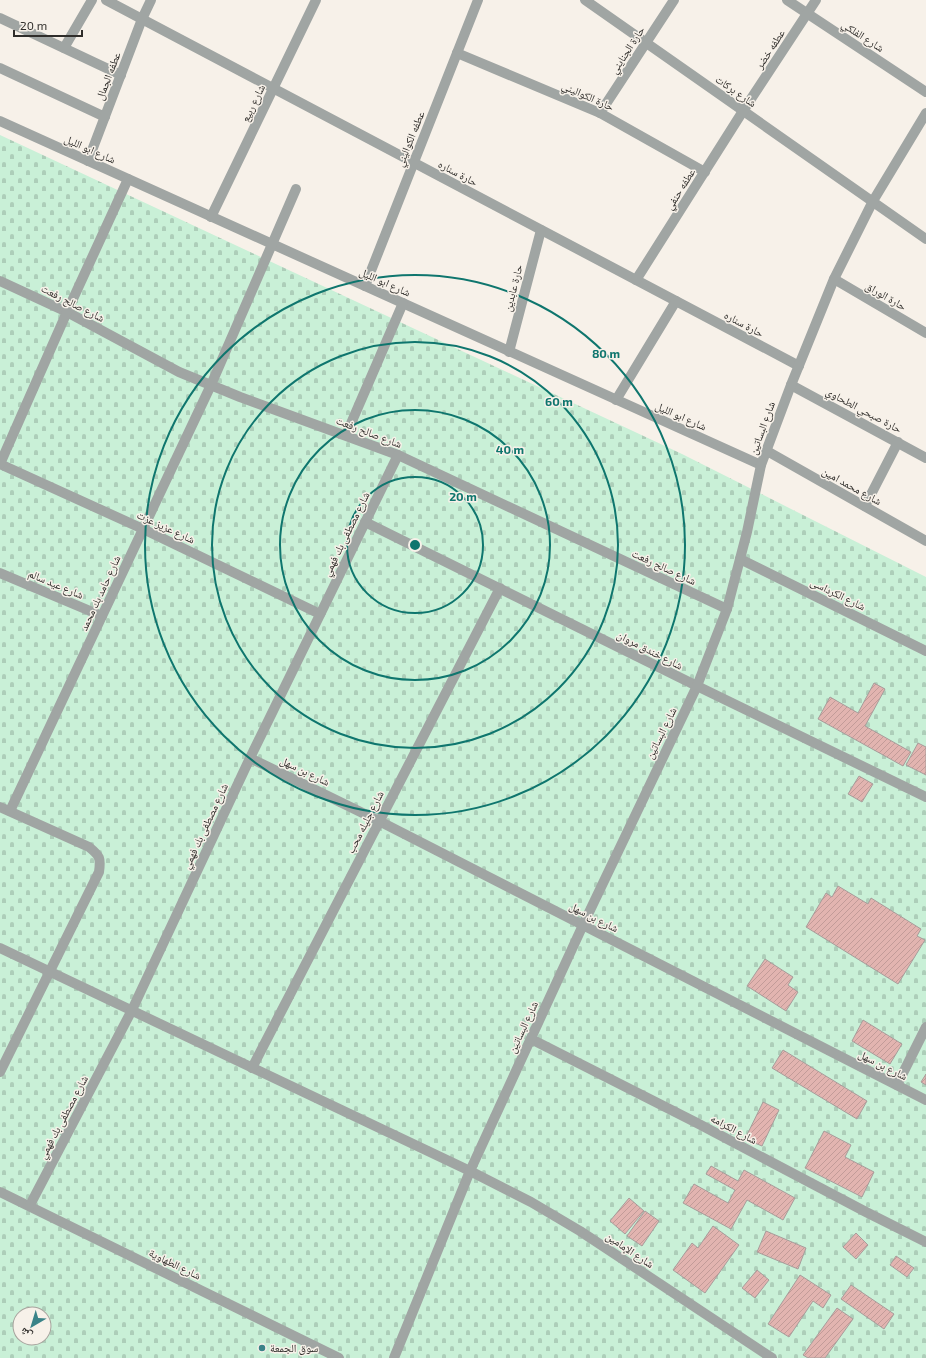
<svg xmlns="http://www.w3.org/2000/svg" width="926" height="1358" viewBox="0 0 926 1358" font-family="'Exo 2','Noto Naskh Arabic',sans-serif">
<style>
.cemetery{fill:url(#cemetery-stones);fill-rule:evenodd}
.building{fill:url(#building-hatch);stroke:#a79d9b}
.lines{fill:none;stroke-linecap:round;stroke-linejoin:round}
.minor{stroke:#a0a5a3;stroke-width:10}
.ring{fill:none;stroke:#0f766e;stroke-width:2}
.poi-dot{fill:#3a8388;stroke:#f7f1e9;stroke-width:1.5}
.labels{text-anchor:middle;stroke-width:3;stroke-linejoin:round;paint-order:stroke}
.street-label{font-size:11px;fill:#2f2d2a;stroke:#f7f1e9}
.poi-label{font-size:11px;fill:#2f2d2a;stroke:#f7f1e9;text-anchor:start}
.centre{fill:#0f766e;stroke:#f7f1e9;stroke-width:2}
.ring-label{font-size:12px;text-anchor:middle;font-weight:bold;fill:#0f766e;stroke:#f7f1e9;stroke-width:3;stroke-linejoin:round;paint-order:stroke}
</style>
<defs>
<pattern id="cemetery-stones" width="16" height="16" patternUnits="userSpaceOnUse"><rect width="16" height="16" fill="#c9f0d7"/><path d="M2 7V4a2 2 0 0 1 4 0v3zM10 15v-3a2 2 0 0 1 4 0v3z" fill="#adceb9"/></pattern>
<pattern id="building-hatch" width="6" height="6" patternUnits="userSpaceOnUse"><rect width="6" height="6" fill="#e2b4b0"/><path d="M-1 1l2-2M0 6l6-6M5 7l2-2" fill="none" stroke="#c29b98"/></pattern>
</defs>
<rect width="100%" height="100%" fill="#f7f1e9"/>
<!-- cemetery -->
<path class="cemetery" d="M0,135L682,454L926,577V1358H0ZM20,1314H44V1338H20Z"/>
<!-- building -->
<g class="building">
<polygon points="874,683 885,689 865,726 911,752 903,766 818,719 830,697 858,713"/>
<polygon points="918,743 926,747 926,775 906,765"/>
<polygon points="859,776 873,784 862,802 848,794"/>
<polygon points="838,886 868,904 871,898 921,929 917,936 925,940 898,984 806,927 826,893 832,897"/>
<polygon points="765,959 793,977 788,985 798,992 786,1011 747,986"/>
<polygon points="863,1020 902,1044 890,1064 852,1041"/>
<polygon points="783,1050 867,1101 857,1119 772,1068"/>
<polygon points="926,1074 926,1085 921,1082"/>
<polygon points="763,1102 779,1110 762,1146 745,1139"/>
<polygon points="824,1131 851,1145 845,1157 874,1172 862,1197 805,1168"/>
<polygon points="711,1166 738,1181 744,1170 795,1198 783,1220 747,1200 731,1229 683,1203 694,1184 728,1203 735,1190 706,1174"/>
<polygon points="629,1198 644,1211 625,1234 610,1221"/>
<polygon points="645,1211 659,1221 642,1246 627,1236"/>
<polygon points="713,1226 739,1245 705,1293 673,1270 692,1243 698,1248"/>
<polygon points="766,1231 806,1248 798,1269 757,1252"/>
<polygon points="856,1233 868,1245 856,1259 843,1247"/>
<polygon points="896,1256 914,1268 907,1277 890,1265"/>
<polygon points="757,1270 769,1280 755,1298 742,1288"/>
<polygon points="800,1275 831,1295 823,1308 813,1301 789,1337 768,1324"/>
<polygon points="851,1285 894,1314 884,1329 841,1299"/>
<polygon points="837,1308 853,1319 825,1358 808,1358 803,1355"/>
</g>
<g class="lines">
<!-- minor -->
<g class="minor">
<polyline points="106,0 799,366"/>
<polyline points="585,0 926,239"/>
<polyline points="787,0 926,92"/>
<polyline points="0,18 121,75"/>
<polyline points="64,48 92,0"/>
<polyline points="457,53 600,113 705,172"/>
<polyline points="0,68 105,117"/>
<polyline points="600,113 674,0"/>
<polyline points="0,121 761,465"/>
<polyline points="88,161 142,19 151,0"/>
<polyline points="211,217 316,0"/>
<polyline points="834,279 926,333"/>
<polyline points="636,280 743,111 816,0"/>
<polyline points="0,281 67,312 179,372 240,397 398,455 727,609"/>
<polyline points="365,286 478,0"/>
<polyline points="509,352 541,230"/>
<polyline points="791,385 926,458"/>
<polyline points="616,400 676,301"/>
<polyline points="346,435 403,303"/>
<polyline points="767,451 926,541"/>
<polyline points="0,464 143,529 320,614"/>
<polyline points="0,464 67,312 128,179"/>
<polyline points="865,506 898,442"/>
<polyline points="365,522 697,686 926,797"/>
<polyline points="740,559 926,651"/>
<polyline points="0,573 102,616"/>
<polyline points="250,758 379,821 926,1100"/>
<path d="M0,807L89,847C100,856 101,858 99,872L0,1072"/>
<polyline points="10,811 211,385 296,189"/>
<polyline points="0,948 470,1171 531,1202 580,1231 772,1358"/>
<polyline points="531,1039 697,1123 866,1212 926,1242"/>
<polyline points="252,1068 500,588"/>
<polyline points="897,1085 926,1027"/>
<polyline points="0,1192 339,1358"/>
<polyline points="30,1205 132,1010 250,758 398,455"/>
<polyline points="394,1358 470,1171 583,925 697,686 727,609 747,532 761,465 791,385 834,279 873,201 926,113"/>
</g>
</g>
<!-- distance rings -->
<g class="ring">
<circle cx="415" cy="545" r="68"/>
<circle cx="415" cy="545" r="135"/>
<circle cx="415" cy="545" r="203"/>
<circle cx="415" cy="545" r="270"/>
</g>
<!-- markers -->
<circle class="poi-dot" cx="262" cy="1348" r="4"/>
<g class="labels">
<!-- street labels -->
<g class="street-label">
<text transform="translate(863 36) rotate(33)" y="4">شارع الفلكي</text>
<text transform="translate(770 49) rotate(-57)" y="4">عطفه خضر</text>
<text transform="translate(627 50) rotate(-57)" y="4">حارة الجنايني</text>
<text transform="translate(108 76) rotate(-69)" y="4">عطفه الجمال</text>
<text transform="translate(736 91) rotate(35)" y="4">شارع بركات</text>
<text transform="translate(588 96) rotate(24)" y="4">حارة الكواليني</text>
<text transform="translate(253 103) rotate(-64)" y="4">شارع ربيع</text>
<text transform="translate(410 139) rotate(-68)" y="4">عطفه الكواليني</text>
<text transform="translate(90 149) rotate(24)" y="4">شارع ابو الليل</text>
<text transform="translate(458 173) rotate(28)" y="4">حارة سناره</text>
<text transform="translate(680 189) rotate(-58)" y="4">عطفه حنفي</text>
<text transform="translate(385 282) rotate(24)" y="4">شارع ابو الليل</text>
<text transform="translate(513 288) rotate(-76)" y="4">حارة عابدين</text>
<text transform="translate(886 296) rotate(30)" y="4">حارة الوراق</text>
<text transform="translate(73 303) rotate(27)" y="4">شارع صالح رفعت</text>
<text transform="translate(744 324) rotate(28)" y="4">حارة سناره</text>
<text transform="translate(864 410) rotate(28)" y="4">حارة صبحي الطحاوي</text>
<text transform="translate(681 416) rotate(24)" y="4">شارع ابو الليل</text>
<text transform="translate(762 428) rotate(-70)" y="4">شارع البساتين</text>
<text transform="translate(369 432) rotate(21)" y="4">شارع صالح رفعت</text>
<text transform="translate(852 486) rotate(29)" y="4">شارع محمد امين</text>
<text transform="translate(166 527) rotate(25)" y="4">شارع عزيز عزت</text>
<text transform="translate(346 534) rotate(-64)" y="4">شارع مصطفى بك فهمي</text>
<text transform="translate(664 567) rotate(25)" y="4">شارع صالح رفعت</text>
<text transform="translate(56 584) rotate(23)" y="4">شارع عيد سالم</text>
<text transform="translate(100 593) rotate(-65)" y="4">شارع حامد بك محمد</text>
<text transform="translate(838 594) rotate(26)" y="4">شارع الكرداسى</text>
<text transform="translate(650 650) rotate(27)" y="4">شارع خندق مروان</text>
<text transform="translate(661 733) rotate(-64)" y="4">شارع البساتين</text>
<text transform="translate(305 771) rotate(26)" y="4">شارع بن سهل</text>
<text transform="translate(365 822) rotate(-63)" y="4">شارع جليله محب</text>
<text transform="translate(205 826) rotate(-65)" y="4">شارع مصطفى بك فهمي</text>
<text transform="translate(594 917) rotate(27)" y="4">شارع بن سهل</text>
<text transform="translate(523 1027) rotate(-65)" y="4">شارع البساتين</text>
<text transform="translate(883 1065) rotate(27)" y="4">شارع بن سهل</text>
<text transform="translate(63 1117) rotate(-62)" y="4">شارع مصطفى بك فهمي</text>
<text transform="translate(734 1129) rotate(28)" y="4">شارع الكرامه</text>
<text transform="translate(630 1250) rotate(34)" y="4">شارع الإمامين</text>
<text transform="translate(175 1264) rotate(26)" y="4">شارع الطهاوية</text>
</g>
<!-- poi labels -->
<g class="poi-label">
<text x="270" y="1352">سوق الجمعة</text>
</g>
</g>
<circle cx="415" cy="545" r="6" class="centre"/>
<g class="ring-label">
<text x="606" y="358">80 m</text>
<text x="559" y="406">60 m</text>
<text x="510" y="454">40 m</text>
<text x="463" y="501">20 m</text>
</g>
<!-- north arrow -->
<g transform="translate(32 1326) rotate(218)"><circle r="19" fill="#f7f1e9" stroke="#a7a39d"/>
<path d="M0-3L7 15L0 10L-7 15Z" fill="#3a8388"/>
<text y="-6" font-size="11" font-weight="bold" text-anchor="middle" fill="#2f2d2a">ش</text>
</g>
<!-- scale -->
<path d="M14 30v6h68v-6" fill="none" stroke="#2f2d2a" stroke-width="2"/>
<text x="20" y="30" font-size="12" fill="#2f2d2a" stroke="#f7f1e9" stroke-width="3" paint-order="stroke">20 m</text>
</svg>
